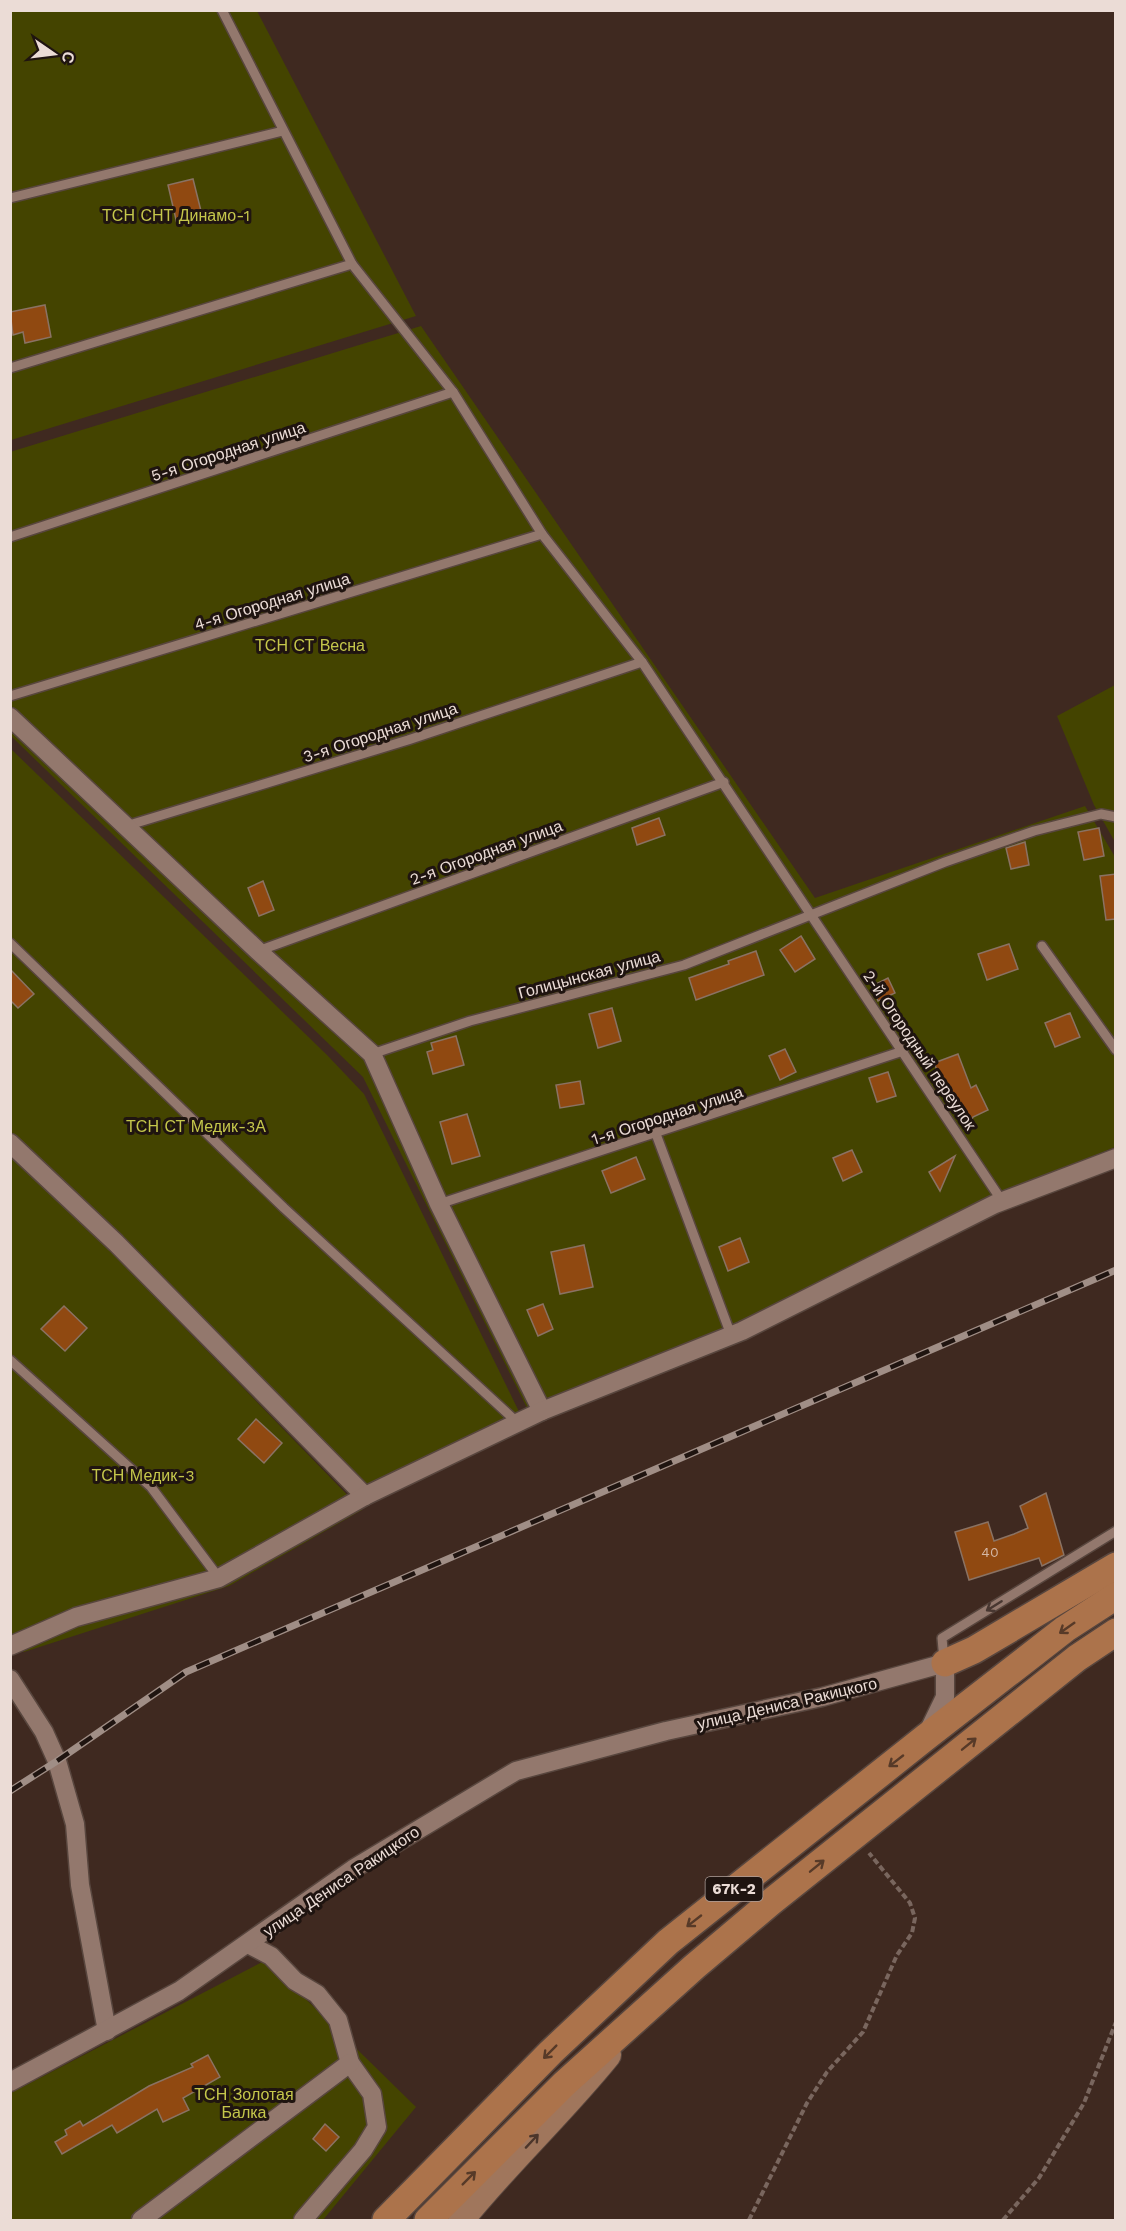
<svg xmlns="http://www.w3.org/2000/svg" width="1126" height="2231" viewBox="0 0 1126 2231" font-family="'Work Sans',sans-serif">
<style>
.green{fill:#440}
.building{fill:#904911;stroke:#8a7263;stroke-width:1.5}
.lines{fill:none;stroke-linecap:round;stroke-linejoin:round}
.service-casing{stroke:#58463e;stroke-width:12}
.minor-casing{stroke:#58463e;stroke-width:21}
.secondary-casing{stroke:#58463e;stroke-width:28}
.primary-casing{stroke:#58463e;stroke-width:30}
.path{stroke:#79665e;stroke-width:4;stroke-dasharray:6 3;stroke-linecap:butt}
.service{stroke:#93786d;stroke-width:9}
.minor{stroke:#93786d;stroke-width:18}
.secondary{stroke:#a0765c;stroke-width:26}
.primary{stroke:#ac734b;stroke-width:27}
.rail-casing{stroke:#a08e86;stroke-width:7}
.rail{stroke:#1f1410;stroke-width:4.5;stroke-dasharray:14;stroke-linecap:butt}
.oneway{stroke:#483731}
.oneway2{stroke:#573a28}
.oneway3{stroke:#4c362b}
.labels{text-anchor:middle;stroke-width:6;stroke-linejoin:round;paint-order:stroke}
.number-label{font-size:14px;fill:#d4b7a5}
.shield{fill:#1f1410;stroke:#aea09b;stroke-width:1.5}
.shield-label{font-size:15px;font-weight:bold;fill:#ebdcd6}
.park-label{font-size:16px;fill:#c5c74b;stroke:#1f1410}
.street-label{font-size:16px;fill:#ebdcd6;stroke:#1f1410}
</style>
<rect width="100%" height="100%" fill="#3f2920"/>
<!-- green -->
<g class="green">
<polygon points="11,11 257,11 416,316 11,440"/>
<polygon points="421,326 815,898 1085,806 1115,857 1115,1147 978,1204 717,1334 528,1410 363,1077 11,736 10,452"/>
<polygon points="1115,685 1115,842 1094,805 1057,716"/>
<polygon points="10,748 327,1055 364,1094 527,1428 373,1501 11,1143"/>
<polygon points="10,1156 114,1255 362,1510 229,1586 24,1652 10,1636"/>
<polygon points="266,1960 416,2107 323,2220 11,2220 11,2093"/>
</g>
<!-- building -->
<g class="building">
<polygon points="193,179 203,219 177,224 168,185"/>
<polygon points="45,305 51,337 25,343 23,332 13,335 10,312"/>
<polygon points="659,818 665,835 637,845 632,828"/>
<polygon points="1099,828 1104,856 1084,860 1078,832"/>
<polygon points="1025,842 1029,865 1011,869 1006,848"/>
<polygon points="1116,874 1116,919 1106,920 1100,876"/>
<polygon points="263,881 274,910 259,916 248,888"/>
<polygon points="801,936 815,959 795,972 780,950"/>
<polygon points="1009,944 1018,969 987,980 978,954"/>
<polygon points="756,951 764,975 696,1000 689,978 729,964 728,961"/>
<polygon points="10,969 34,994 18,1008 10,1000"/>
<polygon points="888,978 895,993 878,1001 872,986"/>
<polygon points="612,1008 621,1041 598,1048 589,1014"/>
<polygon points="1070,1013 1080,1037 1055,1047 1045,1023"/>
<polygon points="456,1036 464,1065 433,1074 427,1052 433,1050 431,1043"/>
<polygon points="785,1049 796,1072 780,1080 769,1056"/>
<polygon points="958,1054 971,1088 976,1085 988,1110 973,1117 967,1131 947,1088 945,1089 934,1063"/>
<polygon points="888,1072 896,1096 877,1102 869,1078"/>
<polygon points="580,1081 584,1104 560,1108 556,1085"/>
<polygon points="467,1114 480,1156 452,1164 440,1122"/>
<polygon points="852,1150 862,1172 843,1181 833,1158"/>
<polygon points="955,1156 940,1191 929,1172"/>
<polygon points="636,1157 645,1179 611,1193 602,1171"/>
<polygon points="740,1238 749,1262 728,1271 719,1247"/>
<polygon points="584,1245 593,1287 560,1294 551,1252"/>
<polygon points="543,1304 553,1329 538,1336 527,1310"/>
<polygon points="64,1306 87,1328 65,1351 41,1329"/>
<polygon points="256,1419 282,1443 264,1463 238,1439"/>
<polygon points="1046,1493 1064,1555 1042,1566 1039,1558 969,1580 955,1532 988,1522 994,1541 1014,1534 1028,1528 1020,1506"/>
<polygon points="208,2055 220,2077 183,2098 189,2110 163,2122 157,2109 117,2133 112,2125 62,2154 55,2142 67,2135 65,2130 80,2121 83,2126 149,2086 193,2067 191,2064"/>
<polygon points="325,2124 339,2137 326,2151 313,2139"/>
</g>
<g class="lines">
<!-- service casing -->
<g class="service-casing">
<g id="service">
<polyline points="222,10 352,264 453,392 542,534 642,662 1002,1201"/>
<polyline points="10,198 283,131"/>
<polyline points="10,368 352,264"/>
<polyline points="10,537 453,392"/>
<polyline points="10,696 542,534"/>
<polyline points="126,826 408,740 642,662"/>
<polyline points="10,943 284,1208 518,1423"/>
<polyline points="1042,946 1116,1050"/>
<polyline points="258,951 724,782"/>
<polyline points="372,1054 470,1021 684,965 945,862 1034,831 1101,814 1116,817"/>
<polyline points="656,1134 731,1335"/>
<polyline points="439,1204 903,1051"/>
<polyline points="10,1360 151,1487 219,1578"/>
<polyline points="944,1660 942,1638 1116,1531"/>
</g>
</g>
<!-- minor casing -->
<g class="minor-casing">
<g id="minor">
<polyline points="10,717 258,951 372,1054 439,1204 542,1411"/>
<polyline points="10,1143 116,1243 365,1496"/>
<polyline points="10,1646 76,1617 219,1578 365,1496 542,1411 742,1331 995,1204 1116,1158"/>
<polyline points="10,1679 44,1732 57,1761 75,1824 80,1885 107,2031"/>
<polyline points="248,1944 271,1956 295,1981 317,1994 338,2020 350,2063 372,2094 377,2127 363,2150 303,2220"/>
<polyline points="10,2082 179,1991 353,1869 516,1771 666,1731 822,1697 945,1663 945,1697 928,1732"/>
<polyline points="141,2220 350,2063"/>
</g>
</g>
<!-- secondary casing -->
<g class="secondary-casing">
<path id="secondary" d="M461,2220C507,2163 562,2112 608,2055"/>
</g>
<!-- primary casing -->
<g class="primary-casing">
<g id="primary">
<polyline points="945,1663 974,1650 1116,1566"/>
<polyline points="386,2220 551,2052 668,1942 926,1737 1065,1629 1116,1596"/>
<polyline points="428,2220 564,2084 694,1967 771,1902 1077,1658 1116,1632"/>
</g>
</g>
<!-- path -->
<g class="path">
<polyline points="749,2220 807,2103 827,2072 863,2032 897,1955 912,1933 915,1918 910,1903 869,1853"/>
<polyline points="1003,2220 1039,2178 1084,2103 1116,2022"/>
</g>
<!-- service -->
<use href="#service" class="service"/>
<!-- minor -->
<use href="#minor" class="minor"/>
<!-- secondary -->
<use href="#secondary" class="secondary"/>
<!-- primary -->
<use href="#primary" class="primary"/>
<!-- rail casing -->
<g class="rail-casing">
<polyline id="rail" points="10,1791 57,1761 186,1672 1116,1270"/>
</g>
<!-- rail -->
<use href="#rail" class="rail"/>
</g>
<!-- one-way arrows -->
<defs><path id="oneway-shaft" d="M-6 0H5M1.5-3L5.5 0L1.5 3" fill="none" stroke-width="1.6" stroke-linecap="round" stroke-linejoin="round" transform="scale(1.5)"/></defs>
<use class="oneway" href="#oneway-shaft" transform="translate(994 1606) rotate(148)"/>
<g class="oneway2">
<use href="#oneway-shaft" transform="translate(1067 1628) rotate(145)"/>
<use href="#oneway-shaft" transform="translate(969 1744) rotate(-39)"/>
<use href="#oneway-shaft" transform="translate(896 1761) rotate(142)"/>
<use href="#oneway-shaft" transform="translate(817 1866) rotate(-39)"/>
<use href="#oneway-shaft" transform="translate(694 1921) rotate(142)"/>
<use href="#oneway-shaft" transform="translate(550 2052) rotate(135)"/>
<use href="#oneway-shaft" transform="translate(469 2178) rotate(-45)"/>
</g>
<use class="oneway3" href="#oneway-shaft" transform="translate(532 2141) rotate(-47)"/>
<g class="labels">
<!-- number labels -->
<g class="number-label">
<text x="990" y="1557">40</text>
</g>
<!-- shield labels -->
<rect class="shield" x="705.5" y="1877" width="57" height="24" rx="4.5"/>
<g class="shield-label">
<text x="734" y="1894">67К-2</text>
</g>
<!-- park labels -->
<g class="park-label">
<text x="176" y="221">ТСН СНТ Динамо-1</text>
<text x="310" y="651">ТСН СТ Весна</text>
<text x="196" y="1132">ТСН СТ Медик-3А</text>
<text x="143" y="1481">ТСН Медик-3</text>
<text x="244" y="2100">ТСН Золотая<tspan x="244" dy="18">Балка</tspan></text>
</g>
<!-- street labels -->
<g class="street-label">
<text transform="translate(228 451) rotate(-18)" y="6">5-я Огородная улица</text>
<text transform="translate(272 601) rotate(-17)" y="6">4-я Огородная улица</text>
<text transform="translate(380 732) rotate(-18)" y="6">3-я Огородная улица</text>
<text transform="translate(486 852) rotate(-20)" y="6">2-я Огородная улица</text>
<text transform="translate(589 974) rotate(-15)" y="6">Голицынская улица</text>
<text transform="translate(920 1050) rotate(56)" y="6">2-й Огородный переулок</text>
<text transform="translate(667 1115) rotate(-18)" y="6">1-я Огородная улица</text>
<text transform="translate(787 1703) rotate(-13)" y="6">улица Дениса Ракицкого</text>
<text transform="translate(341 1881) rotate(-34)" y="6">улица Дениса Ракицкого</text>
</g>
</g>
<!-- border -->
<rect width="1126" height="2231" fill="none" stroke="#ebdcd6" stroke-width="24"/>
<!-- north arrow -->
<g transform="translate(54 54) rotate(104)" stroke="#1f1410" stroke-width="4.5" paint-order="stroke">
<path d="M0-4.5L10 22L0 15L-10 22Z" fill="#ebdcd6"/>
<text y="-9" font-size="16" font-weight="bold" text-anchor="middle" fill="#ebdcd6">С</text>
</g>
</svg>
